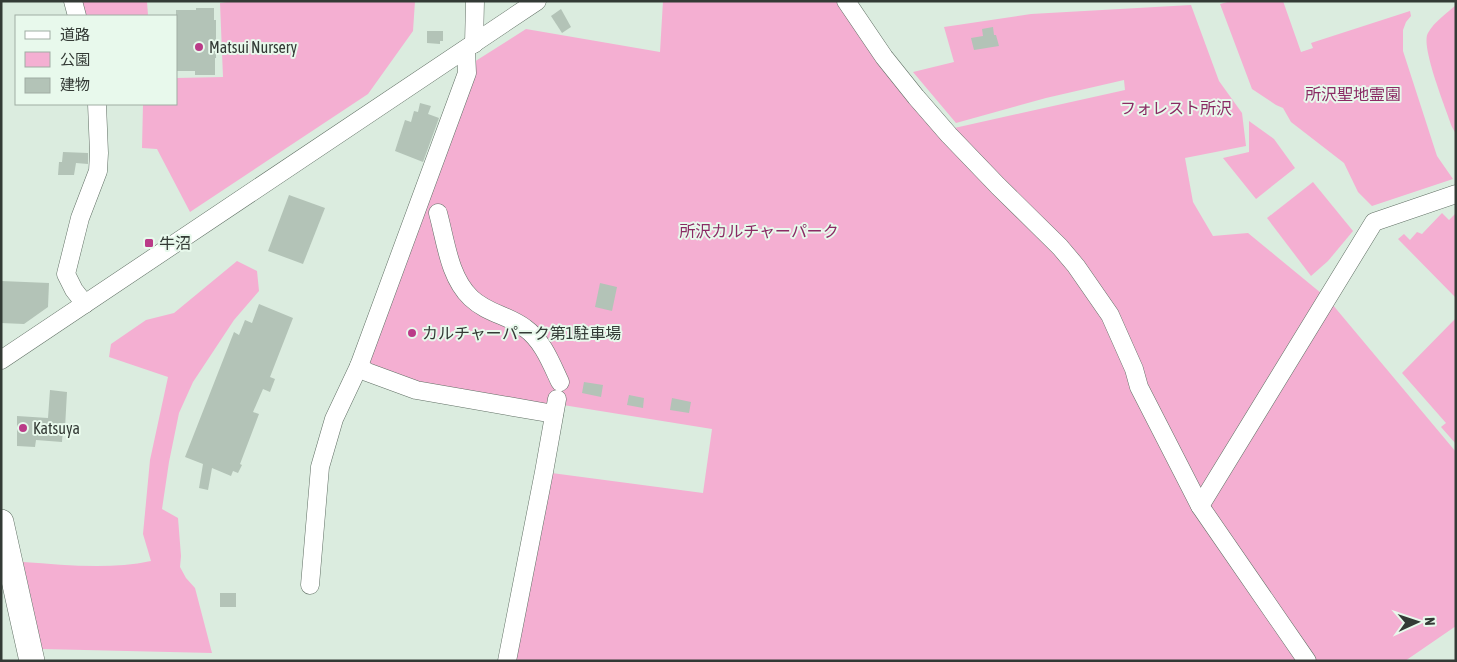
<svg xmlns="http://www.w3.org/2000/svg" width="1457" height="662" viewBox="0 0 1457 662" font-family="'Asap Condensed','Noto Sans JP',sans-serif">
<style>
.green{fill:#f4afd2}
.building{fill:#b3c3b7}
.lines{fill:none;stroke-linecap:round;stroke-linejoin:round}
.minor-casing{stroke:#606f64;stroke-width:19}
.highway-casing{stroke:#606f64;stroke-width:26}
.minor{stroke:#fff;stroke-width:18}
.highway{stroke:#fff;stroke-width:25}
.poi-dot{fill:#ba3b88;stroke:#e8f9ec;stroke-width:2}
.labels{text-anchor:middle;stroke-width:4;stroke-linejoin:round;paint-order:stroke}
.poi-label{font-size:16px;fill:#333a35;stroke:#e8f9ec;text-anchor:start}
.park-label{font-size:16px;fill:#8a2b64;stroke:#e8f9ec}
</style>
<rect width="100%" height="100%" fill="#dbecdf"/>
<!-- green -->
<g class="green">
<polygon points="80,1 147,1 148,16 83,16"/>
<polygon points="233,1 415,1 413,31 368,94 190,212 157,149 142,148 143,104 176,104 176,78 223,77 220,3"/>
<polygon points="663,1 838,1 941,131 1125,90 1124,80 1046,98 956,123 913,72 954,62 944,27 1031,14 1191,5 1219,81 1242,113 1246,146 1185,158 1193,202 1213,236 1248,233 1327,298 1456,452 1456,626 1405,661 507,661 544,472 703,493 712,429 563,405 550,410 457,393 375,370 370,363 368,356 474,62 526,29 660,52"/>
<polygon points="1231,1 1283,1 1301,52 1313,48 1311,43 1410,11 1411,16 1406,22 1403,30 1403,51 1437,156 1453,179 1372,206 1358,192 1344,163 1291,122 1283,108 1276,105 1252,89 1220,4"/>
<path d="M1456,5V134L1452,127C1447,111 1420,46 1428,33C1434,22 1447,13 1456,5Z"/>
<polygon points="1249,121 1274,139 1295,168 1256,199 1223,158 1249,152"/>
<polygon points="1313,182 1353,231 1328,261 1311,276 1267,218"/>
<polygon points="1442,213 1449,220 1456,213 1456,298 1398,239 1404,234 1410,240 1417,232 1422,234"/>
<path d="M237,261L257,271L259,291L234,320L193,382L179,413L169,462L162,509L178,518L181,556L180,567L186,578L195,588L212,653L42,649L23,562C66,565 109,570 151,561L143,534L150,460L168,377L109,357L111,344L146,320L174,313Z"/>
<polygon points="1456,318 1456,444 1441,427 1446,423 1402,373"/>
</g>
<!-- building -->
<g class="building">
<polygon points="196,8 214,8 214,20 216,20 216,58 215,58 215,75 195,75 195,71 176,71 176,10 196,10"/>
<polygon points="561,9 571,27 562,33 551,16"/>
<polygon points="993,27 994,35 996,35 999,46 974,50 971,38 983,36 982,29"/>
<polygon points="427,31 443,31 443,41 440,41 440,44 427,43"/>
<polygon points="420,103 431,106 428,114 439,118 423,162 395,151 405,120 411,122 414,111 418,112"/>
<polygon points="63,152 88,153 88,164 76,163 74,175 58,175 59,162 62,162"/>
<polygon points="289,195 325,208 303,264 268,251"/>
<polygon points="1,281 49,283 48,307 24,324 1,323"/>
<polygon points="600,283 617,287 612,311 595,307"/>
<polygon points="259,304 293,318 270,377 275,379 270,392 263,389 253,412 259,414 240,464 242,465 238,473 233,471 231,476 212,468 208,490 199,488 203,464 185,457 234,332 239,335 245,320 252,323"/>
<polygon points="584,382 603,385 601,397 582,393"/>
<polygon points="50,390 67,392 65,428 63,428 62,442 36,440 35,447 17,446 17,416 48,418"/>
<polygon points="629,395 644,398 643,408 627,405"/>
<polygon points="672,398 691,402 689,413 670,410"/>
<rect x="220" y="593" width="16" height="14"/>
</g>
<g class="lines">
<!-- minor casing -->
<g class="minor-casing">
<g id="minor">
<polyline points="73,1 77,16"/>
<polyline points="846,1 884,57 916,97 949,135 998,186 1060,247 1076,266 1110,315 1134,369 1139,387 1200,506 1307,661"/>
<polyline points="474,44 475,1"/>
<path d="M438,213C446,242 449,277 471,298C488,314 508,315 525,328C543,341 551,363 560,382"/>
<polyline points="85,304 74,290 66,274 80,218 98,171 99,153 97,104"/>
<polyline points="1,360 537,1"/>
<polyline points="359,366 367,372 416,390 554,414"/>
<polyline points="1200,506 1374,222 1456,194"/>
<polyline points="310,585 320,467 334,419 359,366 467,73 466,50"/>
<polyline points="507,661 544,472 557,399"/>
</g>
</g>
<!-- highway casing -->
<g class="highway-casing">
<polyline id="highway" points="1,522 32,661"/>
</g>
<!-- minor -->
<use href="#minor" class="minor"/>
<!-- highway -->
<use href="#highway" class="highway"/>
</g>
<!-- markers -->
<g class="poi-dot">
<circle cx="199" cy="47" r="5"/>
<rect x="144" y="238" width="10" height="10" rx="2.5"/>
<circle cx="412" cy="333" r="5"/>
<circle cx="23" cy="428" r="5"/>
</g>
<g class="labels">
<!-- poi labels -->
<g class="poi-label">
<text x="209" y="53">Matsui Nursery</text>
<text x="159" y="249">牛沼</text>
<text x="422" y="339">カルチャーパーク第1駐車場</text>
<text x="33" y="434">Katsuya</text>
</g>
<!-- park labels -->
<g class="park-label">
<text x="1353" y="100">所沢聖地霊園</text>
<text x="1176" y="114">フォレスト所沢</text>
<text x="759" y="237">所沢カルチャーパーク</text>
</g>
</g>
<!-- border -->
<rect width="1457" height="662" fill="none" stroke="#333a35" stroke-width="5"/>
<!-- legend -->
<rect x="15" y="15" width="162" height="90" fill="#e8f9ec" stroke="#a0ada3"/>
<rect x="25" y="31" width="25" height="8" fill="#ffffff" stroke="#a0ada3"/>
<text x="60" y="40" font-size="15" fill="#333a35">道路</text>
<rect x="25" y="52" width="25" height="15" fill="#f4afd2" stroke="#a0ada3"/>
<text x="60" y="65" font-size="15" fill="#333a35">公園</text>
<rect x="25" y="78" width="25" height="15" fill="#b3c3b7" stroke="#a0ada3"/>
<text x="60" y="90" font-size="15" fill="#333a35">建物</text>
<!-- north arrow -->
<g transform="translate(1417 622) rotate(87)" stroke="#e8f9ec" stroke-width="4" paint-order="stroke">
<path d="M0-4L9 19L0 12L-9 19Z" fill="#333a35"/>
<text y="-8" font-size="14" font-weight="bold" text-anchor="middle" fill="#333a35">N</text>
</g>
</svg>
